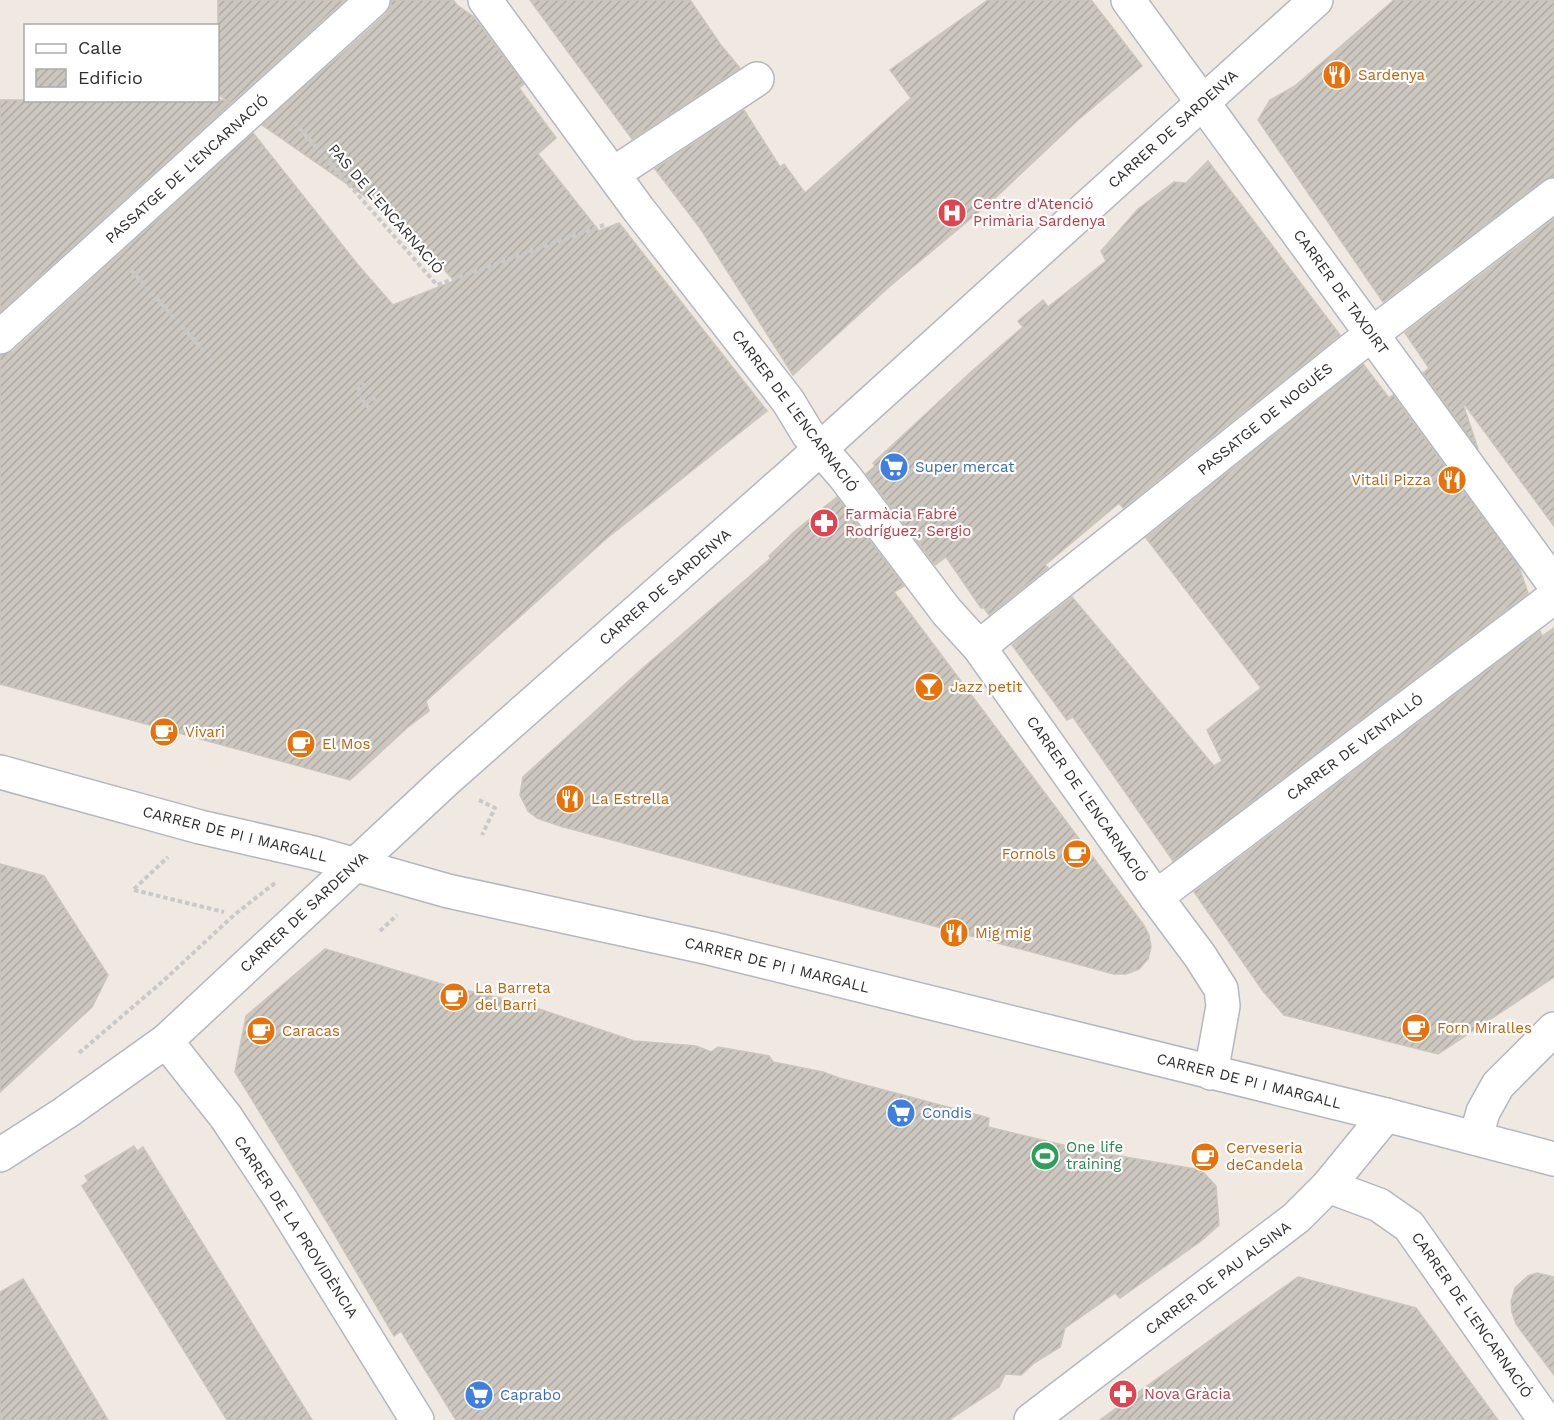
<svg xmlns="http://www.w3.org/2000/svg" width="1554" height="1420" viewBox="0 0 1554 1420" font-family="'Work Sans',sans-serif">
<style>
.building{fill:url(#building-hatch);stroke:#cbc5ba;stroke-width:1.5}
.lines{fill:none;stroke-linecap:round;stroke-linejoin:round}
.minor-casing{stroke:#b4b7c1;stroke-width:36}
.path{stroke:#c9c9c9;stroke-width:4;stroke-dasharray:4.5 3;stroke-linecap:butt}
.minor{stroke:#fff;stroke-width:33}
.labels{text-anchor:middle;stroke-width:4.5;stroke-linejoin:round;paint-order:stroke}
.food-label{font-size:15px;fill:#c56008;stroke:#fff;text-anchor:start}
.street-label{font-size:15px;fill:#2e2e2e;stroke:#fff}
.health-label{font-size:15px;fill:#be3a42;stroke:#fff;text-anchor:start}
.shop-label{font-size:15px;fill:#366cbe;stroke:#fff;text-anchor:start}
.leisure-label{font-size:15px;fill:#27864d;stroke:#fff;text-anchor:start}
</style>
<defs>
<pattern id="building-hatch" width="6" height="6" patternUnits="userSpaceOnUse" patternTransform="scale(1.5)"><rect width="6" height="6" fill="#cbc7bf"/><path d="M-1 1l2-2M0 6l6-6M5 7l2-2" fill="none" stroke="#afaba4"/></pattern>
</defs>
<rect width="100%" height="100%" fill="#efe9e1"/>
<!-- building -->
<g class="building">
<polygon points="218,0 345,0 231,103 228,102 230,104 0,312 0,100 226,100 218,94"/>
<polygon points="391,0 453,0 457,5 474,17 524,84 519,88 556,138 538,154 599,231 619,223 767,411 607,538 426,701 429,711 408,727 350,780 0,684 0,355 13,351 253,133 358,265 393,305 454,281 403,220 402,222 262,125 386,14 391,6"/>
<polygon points="530,0 690,0 720,44 740,68 632,139"/>
<polygon points="988,0 1091,0 1142,66 1079,119 993,200 890,286 793,375 700,228 655,169 744,110 780,167 784,164 805,193 911,98 890,70"/>
<polygon points="1394,0 1554,0 1554,177 1543,180 1383,302 1258,120 1270,100 1295,86"/>
<polygon points="1208,161 1340,335 1123,508 1119,503 1045,565 1048,568 989,615 984,608 981,608 946,557 935,565 866,474 875,466 873,463 972,371 1023,327 1018,321 1043,300 1048,307 1106,261 1101,251 1138,209 1174,182 1186,183"/>
<polygon points="1554,219 1554,526 1462,401 1478,449 1423,373 1429,368 1405,333"/>
<polygon points="1363,364 1389,398 1393,395 1519,567 1528,593 1173,861 1073,717 1067,720 1012,645 1072,597 1214,766 1222,761 1207,730 1261,688 1146,538"/>
<polygon points="837,497 904,586 894,592 1143,924 1149,935 1151,947 1148,959 1139,969 1126,974 1114,974 560,826 537,818 528,811 520,795 523,777 644,667 771,558 769,556 795,531"/>
<polygon points="1554,628 1554,977 1438,1054 1284,1015 1263,991 1194,892 1540,631 1542,636"/>
<polygon points="0,864 44,876 108,975 92,1007 0,1092"/>
<polygon points="325,949 455,988 515,1001 634,1041 696,1046 711,1052 718,1047 769,1056 773,1062 823,1072 839,1078 989,1118 988,1127 1084,1150 1201,1170 1216,1186 1219,1225 1201,1241 1120,1298 1115,1293 1065,1328 1060,1347 1034,1363 1021,1375 1005,1374 999,1387 949,1420 456,1420 401,1331 394,1336 329,1225 235,1072 246,1016"/>
<polygon points="134,1146 137,1151 143,1147 312,1420 227,1420 82,1186 88,1181 85,1176"/>
<polygon points="1537,1273 1554,1277 1554,1375 1516,1324 1512,1312 1511,1302 1515,1288 1528,1276"/>
<polygon points="1298,1277 1416,1308 1498,1420 1100,1420"/>
<polygon points="23,1279 55,1331 108,1420 0,1420 0,1292"/>
</g>
<g class="lines">
<!-- minor casing -->
<g class="minor-casing">
<g id="minor">
<polyline points="485,0 639,210 788,401 808,434 845,477 947,612 979,647 1156,897 1200,956 1221,989 1223,1006 1211,1073"/>
<polyline points="1128,0 1554,584"/>
<polyline points="613,174 757,79"/>
<polyline points="0,337 373,0"/>
<polyline points="979,647 1350,351 1554,195"/>
<polyline points="0,772 200,827 314,853 448,891 709,948 1386,1115 1554,1159"/>
<polyline points="1156,897 1554,597"/>
<polyline points="166,1041 226,1117 281,1200 417,1420"/>
<polyline points="1476,1137 1483,1112 1498,1085 1554,1029"/>
<polyline points="0,1155 65,1113 166,1041 445,781 789,477 1316,0"/>
<polyline points="1328,1186 1379,1205 1409,1226 1545,1420"/>
<polyline points="1031,1420 1296,1218 1328,1186 1386,1115"/>
</g>
</g>
<!-- path -->
<g class="path">
<polyline points="294,122 437,285 604,225"/>
<polyline points="131,270 213,361"/>
<polyline points="369,408 356,392 363,385 377,403"/>
<polyline points="479,800 495,808 482,835"/>
<polyline points="134,889 168,857"/>
<polyline points="134,890 224,912"/>
<polyline points="380,931 397,915"/>
<polyline points="79,1053 162,982 234,915 275,883"/>
</g>
<!-- minor -->
<use href="#minor" class="minor"/>
</g>
<!-- icons -->
<defs>
<g id="restaurant-disc" transform="scale(1.5)"><circle r="9.5" fill="#e8710a" stroke="#fff"/><path d="M-5-6h1v4h1v-4h1v4h1v-4h1v5L-1.5 .5V6h-2V.5L-5-1ZM5-6V6H3V1.5H1.5Q1.5-4 5-6Z" fill="#fff"/></g>
<g id="hospital-disc" transform="scale(1.5)"><circle r="9.5" fill="#e0444e" stroke="#fff"/><path d="M-5-5h3v3.5h4V-5h3V5h-3V1.5h-4V5h-3Z" fill="#fff"/></g>
<g id="supermarket-disc" transform="scale(1.5)"><circle r="9.5" fill="#3f7fe0" stroke="#fff"/><path d="M-6-5.5h2.5l.6 2H6L4.5 2H-2.5L-4.4-4H-6ZM-1.5 3.2a1.3 1.3 0 1 0 .1 0ZM3 3.2a1.3 1.3 0 1 0 .1 0Z" fill="#fff"/></g>
<g id="pharmacy-disc" transform="scale(1.5)"><circle r="9.5" fill="#e0444e" stroke="#fff"/><path d="M-2-6h4v4h4v4h-4v4h-4v-4h-4v-4h4Z" fill="#fff"/></g>
<g id="bar-disc" transform="scale(1.5)"><circle r="9.5" fill="#e8710a" stroke="#fff"/><path d="M-6-5H6L.8 .8V4.5H3.5V6h-7V4.5H-.8V.8Z" fill="#fff"/></g>
<g id="cafe-disc" transform="scale(1.5)"><circle r="9.5" fill="#e8710a" stroke="#fff"/><path d="M-5.5-4.5H6V0H3Q3 3.5 0 3.5H-2.5Q-5.5 3.5-5.5 0ZM3-3.2v2h1.7v-2ZM-6 4.5H4V6H-6Z" fill="#fff"/></g>
<g id="stadium-disc" transform="scale(1.5)"><circle r="9.5" fill="#2e9e5b" stroke="#fff"/><path d="M0-5a6.5 5 0 1 0 0 10a6.5 5 0 1 0 0-10ZM-3.5-1.8h7v3.6h-7Z" fill="#fff"/></g>
</defs>
<g fill-rule="evenodd">
<use href="#restaurant-disc" x="1337" y="75"/>
<use href="#hospital-disc" x="952" y="213"/>
<use href="#supermarket-disc" x="894" y="467"/>
<use href="#restaurant-disc" x="1452" y="480"/>
<use href="#pharmacy-disc" x="824" y="523"/>
<use href="#bar-disc" x="929" y="687"/>
<use href="#cafe-disc" x="164" y="732"/>
<use href="#cafe-disc" x="301" y="744"/>
<use href="#restaurant-disc" x="570" y="799"/>
<use href="#cafe-disc" x="1077" y="854"/>
<use href="#restaurant-disc" x="954" y="933"/>
<use href="#cafe-disc" x="454" y="997"/>
<use href="#cafe-disc" x="1416" y="1028"/>
<use href="#cafe-disc" x="261" y="1031"/>
<use href="#supermarket-disc" x="901" y="1113"/>
<use href="#stadium-disc" x="1045" y="1156"/>
<use href="#cafe-disc" x="1205" y="1157"/>
<use href="#pharmacy-disc" x="1123" y="1394"/>
<use href="#supermarket-disc" x="479" y="1395"/>
</g>
<g class="labels">
<!-- food labels -->
<g class="food-label">
<text x="1358" y="80">Sardenya</text>
<text x="1431" y="485" text-anchor="end">Vitali Pizza</text>
<text x="950" y="692">Jazz petit</text>
<text x="185" y="737">Vivari</text>
<text x="322" y="749">El Mos</text>
<text x="591" y="804">La Estrella</text>
<text x="1056" y="859" text-anchor="end">Fornols</text>
<text x="975" y="938">Mig mig</text>
<text x="475" y="993">La Barreta<tspan x="475" dy="17">del Barri</tspan></text>
<text x="1437" y="1033">Forn Miralles</text>
<text x="282" y="1036">Caracas</text>
<text x="1226" y="1153">Cerveseria<tspan x="1226" dy="17">deCandela</tspan></text>
</g>
<!-- street labels -->
<g class="street-label">
<text transform="translate(1173 129) rotate(-42)" y="5">CARRER DE SARDENYA</text>
<text transform="translate(187 169) rotate(-42)" y="5">PASSATGE DE L'ENCARNACIÓ</text>
<text transform="translate(386 209) rotate(49)" y="5">PAS DE L'ENCARNACIÓ</text>
<text transform="translate(1341 292) rotate(54)" y="5">CARRER DE TAXDIRT</text>
<text transform="translate(795 411) rotate(53)" y="5">CARRER DE L'ENCARNACIÓ</text>
<text transform="translate(1265 419) rotate(-39)" y="5">PASSATGE DE NOGUÉS</text>
<text transform="translate(665 587) rotate(-41)" y="5">CARRER DE SARDENYA</text>
<text transform="translate(1355 747) rotate(-37)" y="5">CARRER DE VENTALLÓ</text>
<text transform="translate(1087 799) rotate(55)" y="5">CARRER DE L'ENCARNACIÓ</text>
<text transform="translate(235 834) rotate(14)" y="5">CARRER DE PI I MARGALL</text>
<text transform="translate(304 912) rotate(-43)" y="5">CARRER DE SARDENYA</text>
<text transform="translate(777 965) rotate(14)" y="5">CARRER DE PI I MARGALL</text>
<text transform="translate(1249 1081) rotate(14)" y="5">CARRER DE PI I MARGALL</text>
<text transform="translate(296 1227) rotate(57)" y="5">CARRER DE LA PROVIDÈNCIA</text>
<text transform="translate(1218 1278) rotate(-37)" y="5">CARRER DE PAU ALSINA</text>
<text transform="translate(1472 1315) rotate(55)" y="5">CARRER DE L'ENCARNACIÓ</text>
</g>
<!-- health labels -->
<g class="health-label">
<text x="973" y="209">Centre d'Atenció<tspan x="973" dy="17">Primària Sardenya</tspan></text>
<text x="845" y="519">Farmàcia Fabré<tspan x="845" dy="17">Rodríguez, Sergio</tspan></text>
<text x="1144" y="1399">Nova Gràcia</text>
</g>
<!-- shop labels -->
<g class="shop-label">
<text x="915" y="472">Super mercat</text>
<text x="922" y="1118">Condis</text>
<text x="500" y="1400">Caprabo</text>
</g>
<!-- leisure labels -->
<g class="leisure-label">
<text x="1066" y="1152">One life<tspan x="1066" dy="17">training</tspan></text>
</g>
</g>
<!-- legend -->
<rect x="24" y="24" width="195" height="78" fill="#ffffff" stroke="#ababab" stroke-width="1.5"/>
<rect x="36" y="44" width="30" height="9" fill="#ffffff" stroke="#ababab" stroke-width="1.5"/>
<text x="78" y="54" font-size="18" fill="#2e2e2e">Calle</text>
<rect x="36" y="69" width="30" height="18" fill="url(#building-hatch)" stroke="#ababab" stroke-width="1.5"/>
<text x="78" y="84" font-size="18" fill="#2e2e2e">Edificio</text>
</svg>
